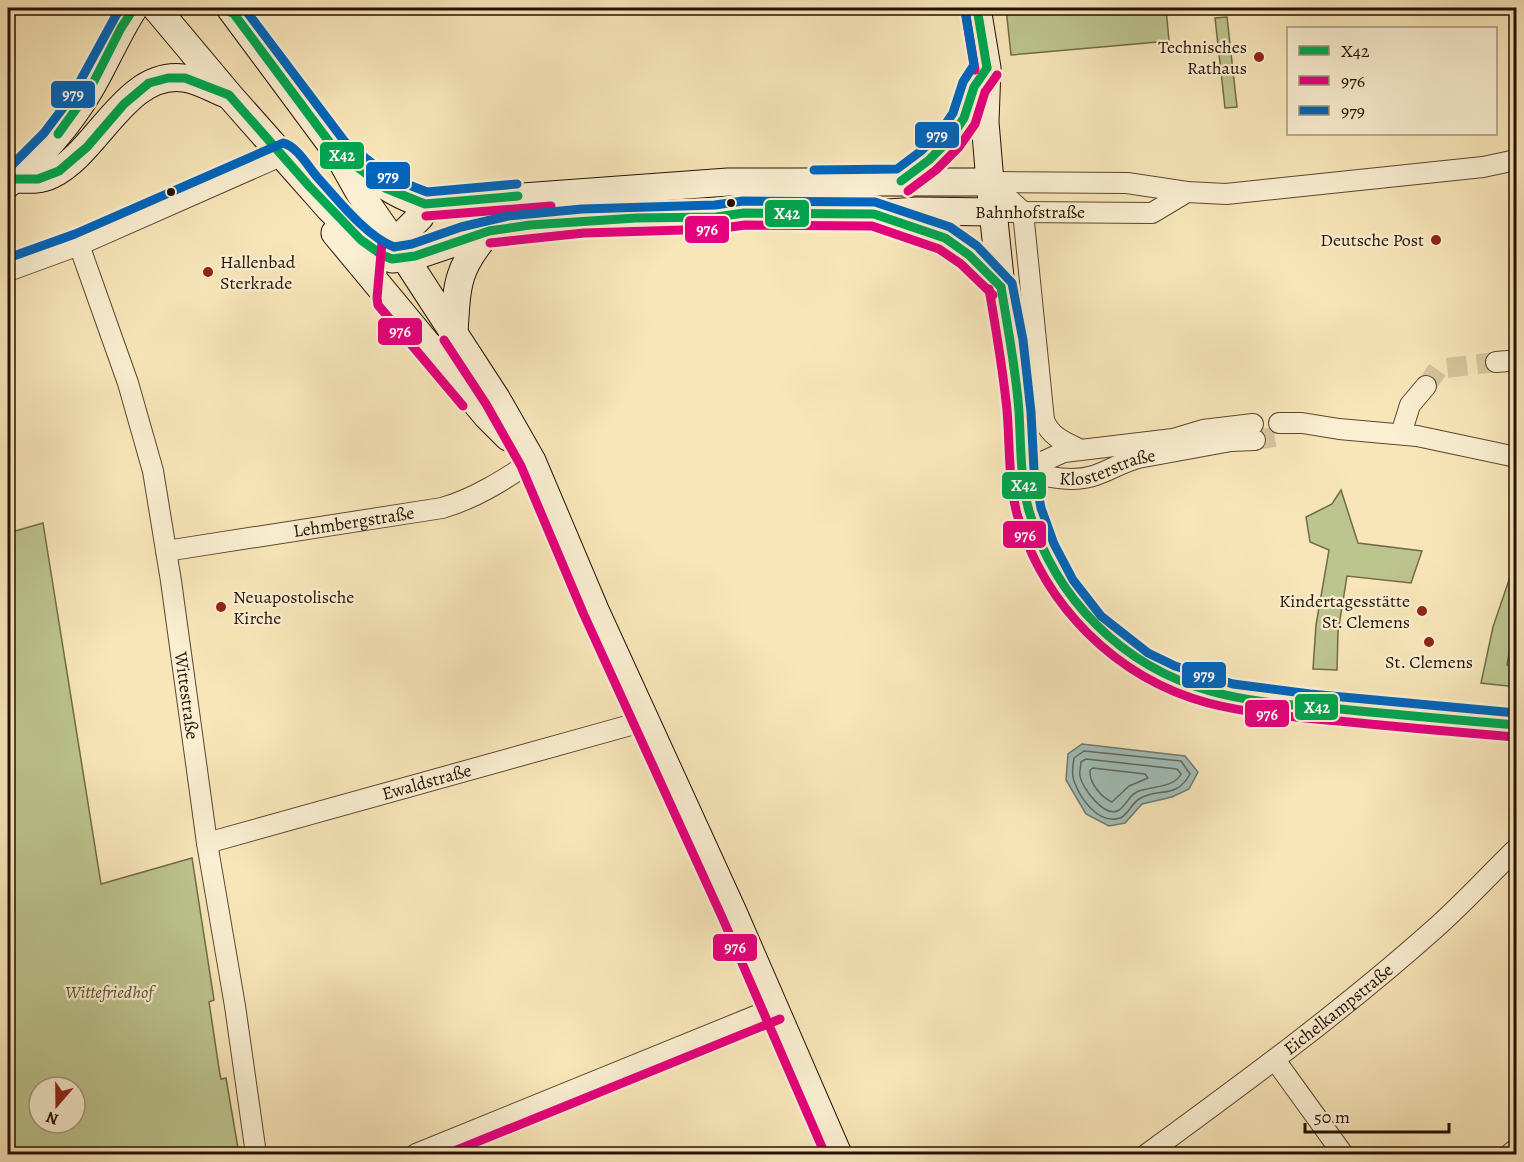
<svg xmlns="http://www.w3.org/2000/svg" width="1524" height="1162" viewBox="0 0 1524 1162" font-family="Alegreya,serif">
<style>
.green{fill:#bdc58f;stroke:#726a49;stroke-width:1.5;fill-rule:evenodd}
.water{fill:#a0bdb8;stroke:#6f7870;stroke-width:1.5}
.lines{fill:none;stroke-linecap:round;stroke-linejoin:round}
.shore{stroke:#63665e;stroke-width:1.5}
.street-tunnel{stroke:#d8c69e;stroke-width:20;stroke-dasharray:20 10;stroke-linecap:butt}
.street-casing{stroke:#5a4630;stroke-width:22}
.secondary-casing{stroke:#261003;stroke-width:29}
.street{stroke:#faefd2;stroke-width:20}
.secondary{stroke:#faefd2;stroke-width:27}
.bus-1-casing{stroke:#faefd2;stroke-width:14}
.bus-2-casing{stroke:#faefd2;stroke-width:14}
.bus-3-casing{stroke:#faefd2;stroke-width:14}
.bus-1{stroke:#00a651;stroke-width:9}
.bus-2{stroke:#e5007d;stroke-width:9}
.bus-3{stroke:#0065bd;stroke-width:9}
.poi-dot{fill:#8f2418;stroke:#faefd2;stroke-width:2}
.bus-dot{fill:#261003;stroke:#faefd2;stroke-width:2}
.labels{text-anchor:middle;stroke-width:4.5;stroke-linejoin:round;paint-order:stroke}
.poi-label{font-size:18px;fill:#261003;stroke:#faefd2;text-anchor:end}
.street-label{font-size:18px;fill:#261003;stroke:#faefd2}
.park-label{font-size:18px;font-style:italic;fill:#5b4f34;stroke:#faefd2}
.line-badge{stroke:#faefd2;stroke-width:2}
.badge-label{font-size:16px;text-anchor:middle;font-weight:bold;fill:#fff}
</style>
<rect width="100%" height="100%" fill="#f8e6b9"/>
<filter id="stains"><feTurbulence type="fractalNoise" baseFrequency=".00333" numOctaves="4"/><feColorMatrix values="0 0 0 0 .2 0 0 0 0 .09 0 0 0 0 .02 0 0 0 .5 -.17"/></filter>
<radialGradient id="worn" r=".72"><stop offset=".6" stop-color="#630" stop-opacity="0"/><stop offset="1" stop-color="#630" stop-opacity=".3"/></radialGradient>
<!-- green -->
<g class="green">
<polygon points="1006,8 1166,8 1169,41 1011,55"/>
<polygon points="1227,17 1237,107 1225,108 1215,18"/>
<polygon points="1341,490 1358,543 1422,551 1411,583 1347,576 1338,632 1337,670 1313,669 1316,625 1329,550 1310,542 1306,517 1332,504"/>
<path d="M43,523L101,884L192,858L214,1000L209,1002L220,1075L221,1079L226,1078L239,1154H8V533ZM39,1087H75V1123H39Z"/>
<polygon points="1510,577 1516,582 1516,616 1507,665 1516,667 1516,687 1481,683 1493,627"/>
</g>
<!-- water -->
<polygon class="water" points="1082,744 1185,756 1198,772 1189,789 1172,797 1142,804 1125,823 1109,826 1086,814 1066,780 1068,754"/>
<g class="lines">
<!-- shore -->
<g class="shore">
<path d="M1084,751L1181,761L1190,774C1176,800 1158,787 1139,799C1131,804 1128,815 1120,818C1098,825 1080,798 1074,781C1071,774 1073,765 1074,758Z"/>
<path d="M1086,759L1177,769L1181,774C1174,788 1152,786 1139,791C1129,794 1127,805 1119,810C1105,819 1082,788 1080,776C1079,772 1081,766 1081,762Z"/>
<path d="M1093,768L1145,774L1148,778L1129,786L1112,802C1101,797 1089,783 1090,770Z"/>
</g>
<!-- street-tunnel -->
<g class="street-tunnel">
<polyline points="1426,386 1438,369 1496,362"/>
<polyline points="1255,440 1280,436"/>
</g>
<!-- street casing -->
<g class="street-casing">
<g id="street">
<polyline points="990,182 1127,183 1187,192 1226,194 1483,167 1516,160"/>
<path d="M990,182L1023,212L1044,420C1050,436 1064,442 1079,449"/>
<polyline points="1009,212 1152,213 1187,192"/>
<path id="s1" d="M79,245L128,383L153,471L171,581L207,843L235,1006L256,1154"/>
<polyline points="8,271 79,245 283,155"/>
<polyline points="1496,362 1508,361"/>
<polyline points="1279,423 1302,423 1339,429 1417,436 1516,457"/>
<polyline points="1401,434 1410,405 1426,386"/>
<path id="s2" d="M1022,471C1045,476 1070,483 1093,476C1109,471 1122,462 1138,458L1231,441L1255,440"/>
<polyline points="1022,471 1064,452 1173,439 1203,430 1253,424"/>
<path id="s3" d="M166,551L442,508C474,499 504,480 532,461"/>
<path id="s4" d="M207,843L645,721"/>
<polyline points="1275,1060 1343,1154"/>
<polyline points="416,1154 775,1008"/>
<path id="s5" d="M1147,1154C1244,1083 1341,1012 1431,932C1461,906 1488,876 1516,849"/>
<polyline points="1510,1154 1516,1149"/>
</g>
</g>
<!-- secondary casing -->
<g class="secondary-casing">
<g id="secondary">
<polyline points="156,8 229,95 329,208 361,240 382,255 392,259 415,256 489,231 583,221 716,217 744,213 874,214 917,211 994,212"/>
<polyline points="230,8 336,151 359,192 405,258 496,398 532,461 595,610 733,912 838,1154"/>
<polyline points="977,8 987,68 985,122 990,182 1001,287 1011,341 1019,413 1022,471 1029,511 1043,549 1052,569 1077,606 1092,624 1113,642 1142,663 1171,677 1209,690 1275,703 1516,725"/>
<path d="M343,156C373,175 389,194 425,204L728,182H990"/>
<path d="M14,179C26,179 39,181 51,175C98,153 125,71 183,78C197,79 213,89 226,94"/>
<path d="M901,181C924,163 951,145 964,118C971,105 972,91 980,78"/>
<path d="M8,184C39,158 69,125 90,89C106,62 117,34 134,8"/>
<polyline points="893,219 945,238 969,255 1001,287"/>
<polyline points="335,233 487,416 508,437"/>
<polyline points="394,243 420,217 425,204"/>
<path d="M454,333C457,285 456,269 489,231"/>
</g>
</g>
<!-- street -->
<use href="#street" class="street"/>
<!-- secondary -->
<use href="#secondary" class="secondary"/>
<!-- bus-1 casing -->
<g class="bus-1-casing">
<g id="bus-1">
<polyline points="223,8 234,14 336,151 385,188 425,204 518,196"/>
<polyline points="977,8 987,68"/>
<polyline points="58,134 89,91 121,28 134,8"/>
<polyline points="14,179 38,179 59,171 87,147 124,104 149,83 168,78 185,78 229,95 309,186 361,240 382,255 392,259 415,256 489,231 530,225 636,218 716,217 744,213 874,214 945,238 969,255 1001,287"/>
<polyline points="901,181 929,160 950,139 964,118 974,87 987,68"/>
<path d="M1001,287C1008,329 1016,370 1019,412C1021,445 1020,479 1029,511C1055,599 1122,666 1210,691C1252,703 1297,705 1340,709C1399,715 1457,720 1516,725"/>
</g>
</g>
<!-- bus-2 casing -->
<g class="bus-2-casing">
<g id="bus-2">
<polyline points="965,10 975,70"/>
<polyline points="908,191 936,170 959,147 975,124 985,92 997,75"/>
<polyline points="426,216 551,206"/>
<polyline points="382,242 377,298 378,305 463,406"/>
<polyline points="490,243 584,233 716,229 745,225 872,226 939,249 961,264 993,295"/>
<path d="M989,289C996,329 1003,370 1007,410C1010,445 1008,480 1017,514C1044,606 1116,678 1208,703C1251,714 1295,717 1339,721C1397,727 1456,732 1515,737"/>
<polyline points="444,340 486,404 521,466 584,615 722,917 825,1154"/>
<polyline points="447,1154 780,1019"/>
</g>
</g>
<!-- bus-3 casing -->
<g class="bus-3-casing">
<g id="bus-3">
<polyline points="244,8 345,142 391,178 427,192 517,184"/>
<polyline points="8,169 44,133 72,96 120,8"/>
<polyline points="814,170 897,169 921,151 941,131 953,113 963,82 974,65 965,10"/>
<path d="M8,258L75,234L283,143C297,146 309,168 318,178C338,200 366,236 394,247L412,244L461,227L508,216L582,209L715,205L743,201L875,202L950,227L977,246L1012,283L1023,340L1031,412L1034,470L1041,508L1054,544L1073,580L1101,616L1148,653L1175,666L1233,684L1310,694L1516,713"/>
</g>
</g>
<!-- bus-1 -->
<use href="#bus-1" class="bus-1"/>
<!-- bus-2 -->
<use href="#bus-2" class="bus-2"/>
<!-- bus-3 -->
<use href="#bus-3" class="bus-3"/>
</g>
<!-- markers -->
<g class="poi-dot">
<circle cx="1259" cy="57" r="6"/>
<circle cx="1436" cy="240" r="6"/>
<circle cx="208" cy="272" r="6"/>
<circle cx="221" cy="607" r="6"/>
<circle cx="1422" cy="611" r="6"/>
<circle cx="1429" cy="642" r="6"/>
</g>
<g class="bus-dot">
<circle cx="171" cy="192" r="5"/>
<circle cx="731" cy="203" r="5"/>
</g>
<g class="labels">
<!-- poi labels -->
<g class="poi-label">
<text x="1247" y="53">Technisches<tspan x="1247" dy="21">Rathaus</tspan></text>
<text x="1424" y="246">Deutsche Post</text>
<text x="220" y="268" text-anchor="start">Hallenbad<tspan x="220" dy="21">Sterkrade</tspan></text>
<text x="233" y="603" text-anchor="start">Neuapostolische<tspan x="233" dy="21">Kirche</tspan></text>
<text x="1410" y="607">Kindertagesstätte<tspan x="1410" dy="21">St. Clemens</tspan></text>
<text x="1429" y="668" text-anchor="middle">St. Clemens</text>
</g>
<!-- street labels -->
<g class="street-label">
<text x="1030" y="218">Bahnhofstraße</text>
<text dy="6" stroke="none"><textPath href="#s2" startOffset="88">Klosterstraße</textPath></text>
<text dy="6" stroke="none"><textPath href="#s3" startOffset="190">Lehmbergstraße</textPath></text>
<text dy="6" stroke="none"><textPath href="#s1" startOffset="465">Wittestraße</textPath></text>
<text dy="6" stroke="none"><textPath href="#s4" startOffset="228">Ewaldstraße</textPath></text>
<text dy="6" stroke="none"><textPath href="#s5" startOffset="240">Eichelkampstraße</textPath></text>
</g>
<!-- park labels -->
<g class="park-label">
<text x="109" y="998">Wittefriedhof</text>
</g>
</g>
<g class="line-badge">
<rect x="50" y="80" width="46" height="29" rx="6" fill="#0065bd"/>
<rect x="914" y="121" width="46" height="28" rx="6" fill="#0065bd"/>
<rect x="319" y="141" width="46" height="29" rx="6" fill="#00a651"/>
<rect x="365" y="161" width="46" height="29" rx="6" fill="#0065bd"/>
<rect x="764" y="199" width="46" height="29" rx="6" fill="#00a651"/>
<rect x="684" y="215" width="46" height="29" rx="6" fill="#e5007d"/>
<rect x="377" y="317" width="46" height="29" rx="6" fill="#e5007d"/>
<rect x="1001" y="471" width="46" height="29" rx="6" fill="#00a651"/>
<rect x="1002" y="520" width="45" height="29" rx="6" fill="#e5007d"/>
<rect x="1181" y="661" width="46" height="28" rx="6" fill="#0065bd"/>
<rect x="1294" y="693" width="45" height="28" rx="6" fill="#00a651"/>
<rect x="1244" y="699" width="46" height="29" rx="6" fill="#e5007d"/>
<rect x="712" y="933" width="46" height="29" rx="6" fill="#e5007d"/>
</g>
<g class="badge-label">
<text x="73" y="100">979</text>
<text x="937" y="141">979</text>
<text x="342" y="161">X42</text>
<text x="388" y="182">979</text>
<text x="787" y="219">X42</text>
<text x="707" y="235">976</text>
<text x="400" y="337">976</text>
<text x="1024" y="491">X42</text>
<text x="1025" y="541">976</text>
<text x="1204" y="681">979</text>
<text x="1317" y="713">X42</text>
<text x="1267" y="720">976</text>
<text x="735" y="953">976</text>
</g>
<!-- margin -->
<rect width="1524" height="1162" fill="none" stroke="#f8e6b9" stroke-width="30"/>
<rect x="9" y="9" width="1506" height="1144" fill="none" stroke="#261003" stroke-width="3"/>
<rect x="15" y="15" width="1494" height="1132" fill="none" stroke="#261003" stroke-width="1.5"/>
<!-- legend -->
<rect x="1287" y="27" width="210" height="108" fill="#faefd2" stroke="#a5967f" stroke-width="1.5"/>
<rect x="1299" y="46" width="30" height="9" fill="#00a651" stroke="#a5967f" stroke-width="1.5"/>
<text x="1341" y="57" font-size="18" fill="#261003">X42</text>
<rect x="1299" y="76" width="30" height="9" fill="#e5007d" stroke="#a5967f" stroke-width="1.5"/>
<text x="1341" y="87" font-size="18" fill="#261003">976</text>
<rect x="1299" y="106" width="30" height="9" fill="#0065bd" stroke="#a5967f" stroke-width="1.5"/>
<text x="1341" y="117" font-size="18" fill="#261003">979</text>
<!-- north arrow -->
<g transform="translate(57 1105) rotate(200)"><circle r="28" fill="#faefd2" stroke="#a5967f" stroke-width="1.5"/>
<path d="M0-4.5L10 22L0 15L-10 22Z" fill="#8f2418"/>
<text y="-9" font-size="16" font-weight="bold" text-anchor="middle" fill="#261003">N</text>
</g>
<!-- scale -->
<path d="M1305 1123v9h144v-9" fill="none" stroke="#261003" stroke-width="3"/>
<text x="1314" y="1123" font-size="18" fill="#261003" stroke="#faefd2" stroke-width="4.5" paint-order="stroke">50 m</text>
<rect width="100%" height="100%" filter="url(#stains)"/>
<rect width="100%" height="100%" fill="url(#worn)"/>
</svg>
